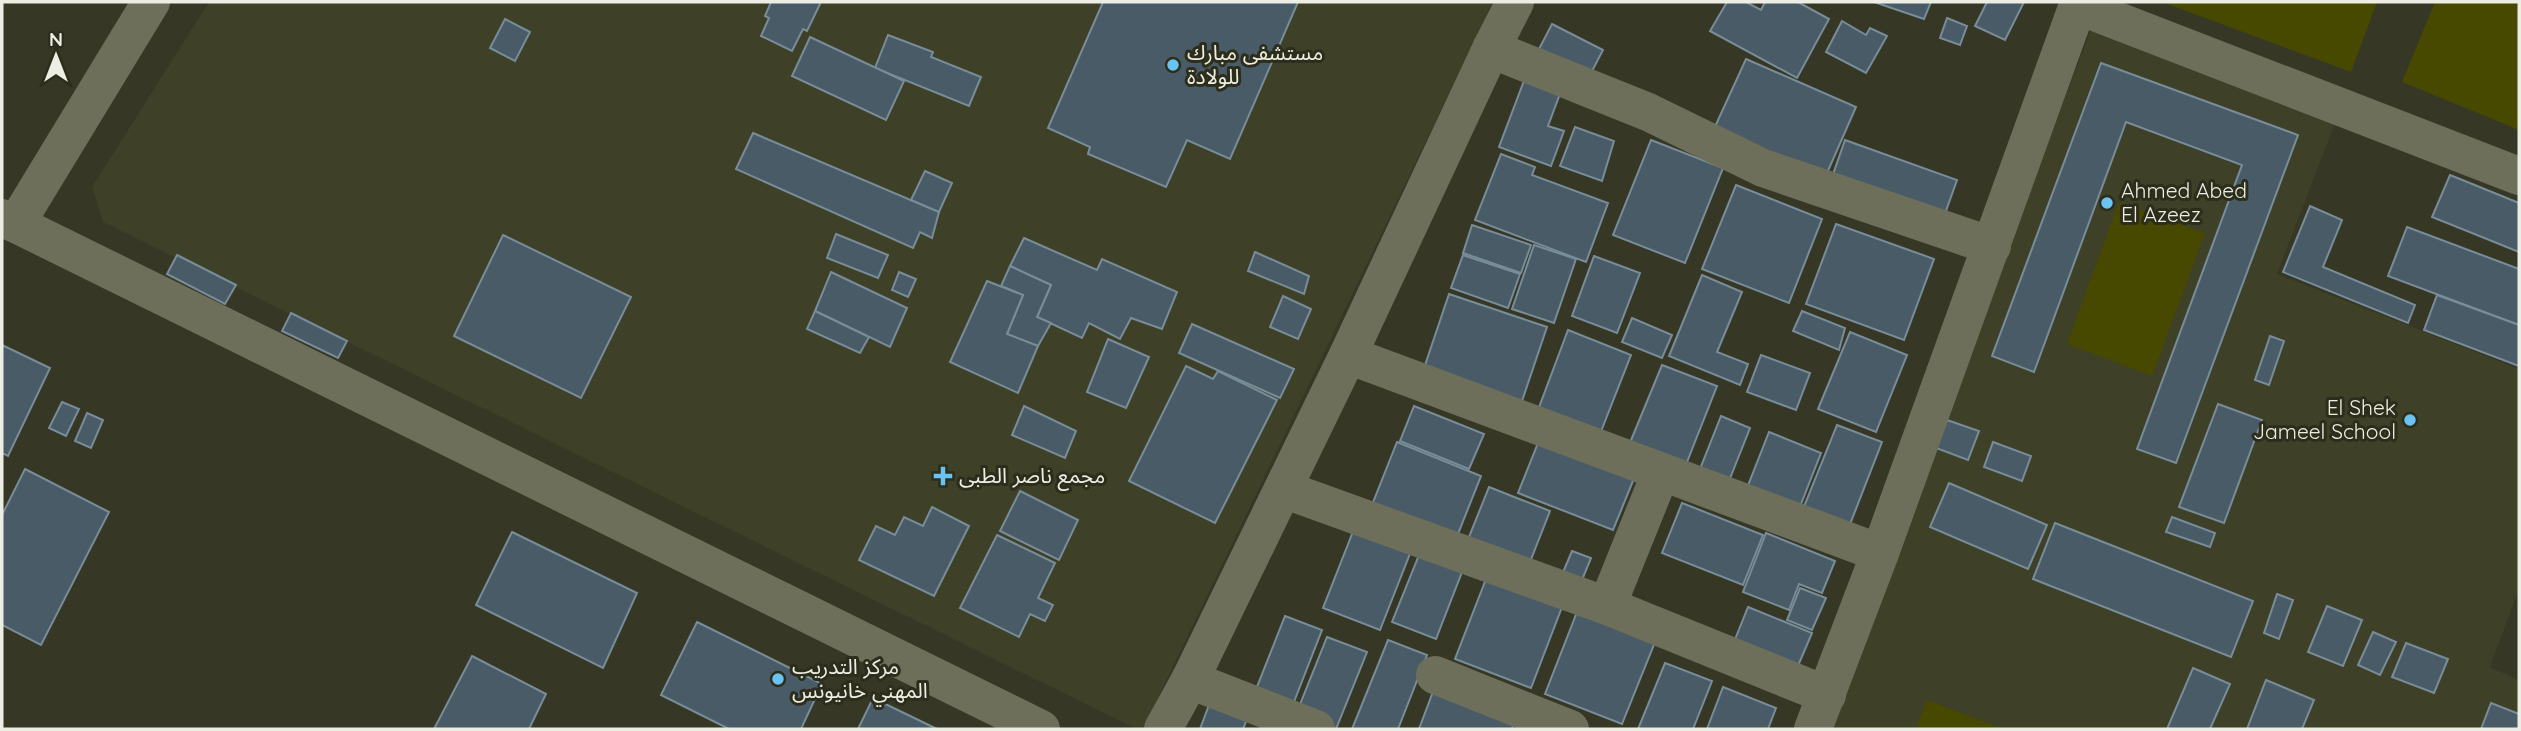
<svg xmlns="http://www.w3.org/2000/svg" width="2521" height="731" viewBox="0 0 2521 731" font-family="Quicksand,'Noto Sans Arabic',sans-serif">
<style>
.built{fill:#3e4027}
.green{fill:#474900}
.building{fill:#485b66;stroke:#788d99;stroke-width:2}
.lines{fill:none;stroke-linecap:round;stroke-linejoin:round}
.minor{stroke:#6d6f5b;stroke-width:38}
.tertiary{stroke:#6d6f5b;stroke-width:38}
.poi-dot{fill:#6ac3f1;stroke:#2c2d1b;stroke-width:2.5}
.labels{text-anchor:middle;stroke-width:6;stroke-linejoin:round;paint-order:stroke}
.poi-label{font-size:21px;fill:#edeee3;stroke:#2c2d1b;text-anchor:start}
</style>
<rect width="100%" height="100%" fill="#363725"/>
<!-- built -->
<g class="built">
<polygon points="209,2 1493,2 1143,729 1137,729 103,222 92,187"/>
<polygon points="2094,22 2337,118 2277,274 2519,369 2519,589 2490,667 2519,680 2519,729 1834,729 1913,495"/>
</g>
<!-- green -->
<g class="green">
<polygon points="2162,2 2377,2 2351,72"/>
<polygon points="2435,2 2519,2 2519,130 2402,82"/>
<polygon points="2119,202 2205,233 2152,376 2067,344"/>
<polygon points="1927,700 2003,729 1916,729"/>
</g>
<!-- building -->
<g class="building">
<polygon points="771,2 821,2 807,31 803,29 792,51 761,36 769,18 765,16"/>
<polygon points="1103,2 1298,2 1230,159 1187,140 1166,187 1088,154 1090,147 1048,128"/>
<polygon points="1727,2 1746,2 1761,10 1765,2 1798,2 1829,19 1797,78 1710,31"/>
<polygon points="1874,2 1931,2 1924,19"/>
<polygon points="1987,2 2024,2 2005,40 1975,26"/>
<polygon points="1947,18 1967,26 1960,45 1940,38"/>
<polygon points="505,19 530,32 515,61 490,48"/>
<polygon points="1842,21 1866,35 1870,28 1887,36 1866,73 1826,52"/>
<polygon points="1552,24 1603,50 1590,75 1539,49"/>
<polygon points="888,35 933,52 931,57 981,77 969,106 875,68"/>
<polygon points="810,37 904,81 886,120 792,76"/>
<polygon points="1746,59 1856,107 1824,180 1713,131"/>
<polygon points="2101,63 2298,135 2176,463 2137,449 2242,165 2126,122 2034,372 1992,356"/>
<polygon points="1525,78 1561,91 1548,126 1564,131 1551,166 1499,147"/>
<polygon points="1575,127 1614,141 1602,181 1560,166"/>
<polygon points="753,133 939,212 932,238 920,232 913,248 736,169"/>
<polygon points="1651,140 1723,168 1685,263 1613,235"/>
<polygon points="1845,140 1957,180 1942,222 1830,183"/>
<polygon points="1501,154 1535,167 1532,175 1608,203 1586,262 1475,220"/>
<polygon points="925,171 952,183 939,212 911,200"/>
<polygon points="2450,175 2519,203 2519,252 2432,217"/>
<polygon points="1736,185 1822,219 1789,303 1702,269"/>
<polygon points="2310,206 2342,220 2323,267 2415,305 2408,323 2283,272"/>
<polygon points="1836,224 1934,259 1904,340 1806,304"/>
<polygon points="1472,225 1531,245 1521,273 1463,253"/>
<polygon points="2407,227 2519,269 2519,325 2388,276"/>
<polygon points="836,234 888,255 878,278 827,258"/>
<polygon points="503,235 631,297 581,398 454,336"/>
<polygon points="1024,238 1097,270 1102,259 1177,292 1162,329 1131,318 1120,339 1089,323 1082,338 1037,317 1051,285 1010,266"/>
<polygon points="1534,245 1576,259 1554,323 1512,309"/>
<polygon points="1255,252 1309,276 1304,294 1248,271"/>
<polygon points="177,255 236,285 225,304 167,274"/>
<polygon points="1463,255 1520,274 1508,308 1451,288"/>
<polygon points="1594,256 1640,273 1617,333 1572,316"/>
<polygon points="1010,266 1051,285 1037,317 1051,323 1038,346 1007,334 1023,295 1001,286"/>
<polygon points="831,272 907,308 890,347 815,311"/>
<polygon points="899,272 916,279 908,297 892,290"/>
<polygon points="1702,275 1742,292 1717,352 1748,364 1740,385 1669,356"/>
<polygon points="987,281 1023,295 1007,334 1038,346 1018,393 950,362"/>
<polygon points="1449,294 1547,327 1521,404 1423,371"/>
<polygon points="2437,295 2519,325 2519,366 2424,330"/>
<polygon points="1283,296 1311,309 1298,339 1270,327"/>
<polygon points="815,311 869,337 860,353 807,329"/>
<polygon points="1802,311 1845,328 1839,350 1793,331"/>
<polygon points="291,313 347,341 338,358 282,331"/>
<polygon points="1632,318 1672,335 1662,358 1622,342"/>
<polygon points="1192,324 1294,369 1280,398 1179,353"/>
<polygon points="1568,330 1631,355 1600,434 1538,410"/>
<polygon points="1850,332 1907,355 1876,432 1818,409"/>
<polygon points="2270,336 2284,341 2269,385 2255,380"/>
<polygon points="1108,339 1149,357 1126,408 1087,392"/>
<polygon points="2,345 50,368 8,456 2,453"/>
<polygon points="1761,355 1810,373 1796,410 1747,392"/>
<polygon points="1662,365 1717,386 1685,467 1629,445"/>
<polygon points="1186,366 1213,379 1218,371 1277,400 1215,523 1129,481"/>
<polygon points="62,402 79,409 66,436 49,428"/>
<polygon points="2218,404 2262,420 2224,523 2179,507"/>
<polygon points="1024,406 1076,431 1065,458 1012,435"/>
<polygon points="1414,406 1484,434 1469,469 1400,441"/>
<polygon points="87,413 103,420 91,448 75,441"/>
<polygon points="1721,416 1750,428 1729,481 1700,469"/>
<polygon points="1947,420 1979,431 1968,460 1936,448"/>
<polygon points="1837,425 1882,442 1847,532 1801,514"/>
<polygon points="1769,432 1821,453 1799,509 1747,488"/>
<polygon points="1540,438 1635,476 1613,530 1518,493"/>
<polygon points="1397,442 1481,476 1456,539 1372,505"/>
<polygon points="1993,442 2031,456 2022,481 1984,467"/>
<polygon points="25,469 109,512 41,645 2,625 2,515"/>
<polygon points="1949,483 2047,525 2028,569 1930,527"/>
<polygon points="1489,487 1550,511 1528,567 1467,542"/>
<polygon points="1020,491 1078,520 1059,560 1000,531"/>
<polygon points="1682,503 1763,535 1743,585 1662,553"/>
<polygon points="932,507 969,526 934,596 859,560 876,526 895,535 904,517 923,526"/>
<polygon points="2172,517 2215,533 2210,547 2166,532"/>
<polygon points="2055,523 2253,601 2231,657 2033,579"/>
<polygon points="1354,529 1411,551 1380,630 1323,608"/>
<polygon points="512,532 637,593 603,668 476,605"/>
<polygon points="1766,533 1835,561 1822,593 1799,584 1789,610 1743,592"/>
<polygon points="997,535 1055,563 1038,598 1053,605 1045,621 1030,614 1019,637 960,608"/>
<polygon points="1572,551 1591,558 1580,585 1561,577"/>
<polygon points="1419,555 1462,572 1436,639 1392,622"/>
<polygon points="1486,579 1562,607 1531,688 1455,659"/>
<polygon points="1800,588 1826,598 1812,630 1787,620"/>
<polygon points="2277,594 2293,600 2279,639 2264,633"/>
<polygon points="2327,606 2362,620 2343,666 2308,652"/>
<polygon points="1748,607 1812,633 1795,673 1732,647"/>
<polygon points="1577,612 1655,642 1622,724 1545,694"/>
<polygon points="1285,616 1322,630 1290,712 1253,697"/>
<polygon points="697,622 822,684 801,729 729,729 661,695"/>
<polygon points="2373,632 2396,642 2380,675 2358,665"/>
<polygon points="1327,637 1367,652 1336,729 1327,729 1295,717"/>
<polygon points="1388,640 1427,655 1398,729 1352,729"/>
<polygon points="2406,643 2448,659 2434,693 2392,677"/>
<polygon points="472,656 546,694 529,729 434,729"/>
<polygon points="1665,663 1712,681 1693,729 1638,729"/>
<polygon points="2193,668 2230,684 2210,729 2167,729"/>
<polygon points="2266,680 2314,700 2302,729 2247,729"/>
<polygon points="1723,687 1776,708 1768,729 1707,729"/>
<polygon points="1434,689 1515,720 1512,729 1419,729"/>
<polygon points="873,698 937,729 858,729"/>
<polygon points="2491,703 2519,714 2519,729 2481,729"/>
<polygon points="1209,705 1247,719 1243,729 1200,729"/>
</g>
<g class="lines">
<!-- minor -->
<g class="minor">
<polyline points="2079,6 2519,176"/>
<polyline points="1491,49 1648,112 1763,168 1992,246"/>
<polyline points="16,224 1041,729"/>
<polyline points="1348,355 1880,553"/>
<polyline points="1283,489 1607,606 1827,695"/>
<polyline points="1607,606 1661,472"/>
<polyline points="1435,675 1570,729"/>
<polyline points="1190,680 1316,729"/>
<polyline points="1813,729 1880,553 2079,2"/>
</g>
<!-- tertiary -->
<g class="tertiary">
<polyline points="2,218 16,224 151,2"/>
<polyline points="1163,729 1190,680 1348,355 1491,49 1515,2"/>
</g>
</g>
<!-- markers -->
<g class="poi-dot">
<circle cx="1173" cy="65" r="7"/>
<circle cx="2107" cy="203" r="7"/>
<circle cx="2410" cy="420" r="7"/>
<path d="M939.5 465.5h7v7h7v7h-7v7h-7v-7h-7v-7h7z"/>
<circle cx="778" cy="679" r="7"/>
</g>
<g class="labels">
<!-- poi labels -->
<g class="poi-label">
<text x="1187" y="60">مستشفى مبارك<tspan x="1187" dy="24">للولادة</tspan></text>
<text x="2121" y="198">Ahmed Abed<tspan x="2121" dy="24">El Azeez</tspan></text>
<text x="2396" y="415" text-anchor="end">El Shek<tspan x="2396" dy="24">Jameel School</tspan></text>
<text x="959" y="483">مجمع ناصر الطبى</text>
<text x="792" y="674">مركز التدريب<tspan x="792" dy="24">المهني خانيونس</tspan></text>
</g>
</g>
<!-- border -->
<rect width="2521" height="731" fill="none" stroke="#edeee3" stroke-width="7"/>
<!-- north arrow -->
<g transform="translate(56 56)" stroke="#2c2d1b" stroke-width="5" paint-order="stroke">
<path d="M0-5L12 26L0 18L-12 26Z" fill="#edeee3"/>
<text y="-10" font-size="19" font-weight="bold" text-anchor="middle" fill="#edeee3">N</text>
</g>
</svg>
